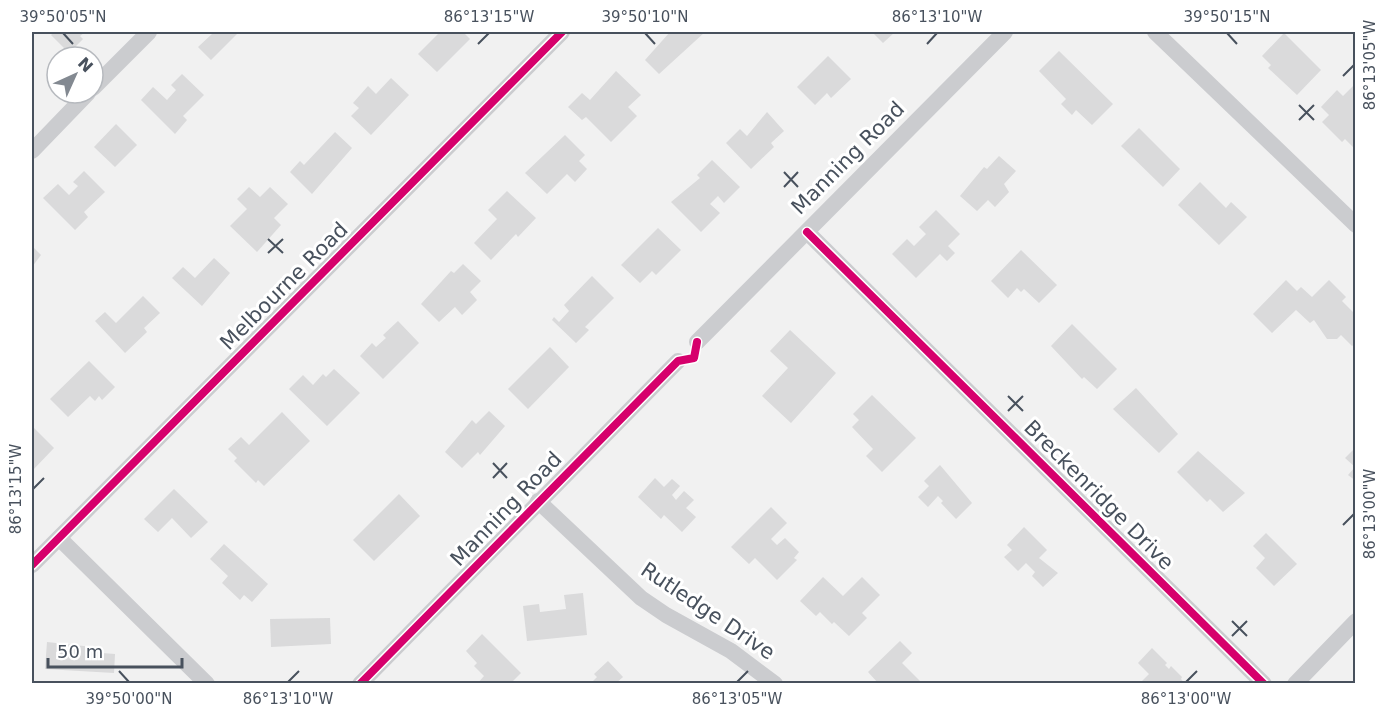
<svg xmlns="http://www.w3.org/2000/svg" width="1387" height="715" viewBox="0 0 1387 715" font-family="'DejaVu Sans',sans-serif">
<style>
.building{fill:#dadadb}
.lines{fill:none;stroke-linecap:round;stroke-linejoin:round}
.street{stroke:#cbcccf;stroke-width:16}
.cycleway-casing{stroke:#fff;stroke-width:11}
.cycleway{stroke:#d6006c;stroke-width:8}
.ticks{fill:none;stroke:#48515d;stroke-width:2}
.labels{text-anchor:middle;stroke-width:6;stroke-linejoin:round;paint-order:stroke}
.street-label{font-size:21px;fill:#48515d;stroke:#fff}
.neatline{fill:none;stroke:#48515d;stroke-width:2}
.ticks-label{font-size:15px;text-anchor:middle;fill:#48515d}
</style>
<rect width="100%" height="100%" fill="#f1f1f1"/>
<!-- building -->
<g class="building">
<polygon points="54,32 85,32 80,36 83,39 69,53 51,35"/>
<polygon points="209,32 239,32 211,60 198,47 212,34"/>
<polygon points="440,32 463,32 470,39 437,72 418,54"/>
<polygon points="670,32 705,32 659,74 645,60"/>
<polygon points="872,32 895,32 883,43"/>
<polygon points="1284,33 1321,70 1297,95 1268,68 1271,65 1262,56"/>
<polygon points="1059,51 1113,104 1092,125 1076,110 1072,115 1061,104 1066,99 1039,71"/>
<polygon points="828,56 851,79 831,98 827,93 815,105 797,87"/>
<polygon points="616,71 641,95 628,107 637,116 611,142 586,117 582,120 568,107 582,93 590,100"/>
<polygon points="182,74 204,95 183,116 187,120 175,134 141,100 153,87 167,100 176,90 171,85"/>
<polygon points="391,78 409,95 371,135 351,116 359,108 353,103 368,86 376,94"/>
<polygon points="1356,83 1356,150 1345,139 1342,142 1322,122 1329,115 1321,107 1337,90 1343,96"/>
<polygon points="767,112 784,131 771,143 774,147 751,169 726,143 740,129 747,136"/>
<polygon points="116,124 137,145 115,167 94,147"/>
<polygon points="1139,128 1180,169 1163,187 1121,146"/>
<polygon points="335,132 352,148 312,194 290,172 300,161 304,165"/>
<polygon points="565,135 585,155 579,161 587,169 575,182 567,174 547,194 525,173"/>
<polygon points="999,156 1016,171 1004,184 1009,192 995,207 988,200 977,211 960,196 984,167 987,169"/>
<polygon points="712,160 740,187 724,203 718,196 710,204 720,213 701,232 671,202 700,178 697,175"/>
<polygon points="84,171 105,192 84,212 88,217 75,230 43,198 58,184 69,195 78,186 73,182"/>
<polygon points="1200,182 1226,208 1231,202 1247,217 1219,245 1178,205"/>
<polygon points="249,187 260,197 270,187 288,204 274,218 281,225 257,252 230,226 247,209 237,199"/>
<polygon points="507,191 536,218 518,237 516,234 491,260 474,243 497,219 488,210"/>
<polygon points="936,210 960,234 948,246 955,253 947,261 940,254 916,278 892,254 907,239 914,246 926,234 919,227"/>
<polygon points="658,228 681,250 656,275 652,271 640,283 621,265"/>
<polygon points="32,246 41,255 32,267"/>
<polygon points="1021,250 1057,285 1039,303 1024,289 1021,292 1017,288 1008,298 991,281"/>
<polygon points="214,258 230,273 202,306 172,278 183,267 195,278"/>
<polygon points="463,264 481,281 470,292 477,300 462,315 455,307 439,322 421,304 451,271 454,273"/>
<polygon points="592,276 614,298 585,327 589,330 576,343 552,320 554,317 559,322 569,311 564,305"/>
<polygon points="1286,280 1297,291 1301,287 1312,297 1329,280 1346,297 1342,301 1356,315 1356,343 1352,346 1341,335 1337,339 1327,339 1314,320 1310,323 1296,310 1272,333 1253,314"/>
<polygon points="143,296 160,313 144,328 147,332 125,353 95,321 105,312 116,323"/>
<polygon points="398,321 419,343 383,379 360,356 372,343 376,347 386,338 383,335"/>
<polygon points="1072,324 1117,369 1097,389 1084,377 1082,379 1051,346"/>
<polygon points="790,330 836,373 791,423 762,396 788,368 770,351"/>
<polygon points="550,347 569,367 528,409 508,389"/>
<polygon points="89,361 115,387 102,400 99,396 95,401 90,396 68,417 50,399"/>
<polygon points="334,369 360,393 327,426 289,389 303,375 313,385 323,374 326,377"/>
<polygon points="1136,388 1178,434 1159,453 1113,409"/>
<polygon points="872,395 916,438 882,472 866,456 873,449 852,427 859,420 853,414"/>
<polygon points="489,411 505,426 480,455 478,452 462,468 445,452 472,420 476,424"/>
<polygon points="282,412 310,441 264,486 258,480 256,483 234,461 237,458 228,449 241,437 249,445"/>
<polygon points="32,426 54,448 32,471"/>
<polygon points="1356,447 1356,481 1348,475 1355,467 1345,458"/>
<polygon points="1198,451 1245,493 1223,512 1210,499 1207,502 1177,472"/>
<polygon points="940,465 972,503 956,519 941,503 943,501 938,496 928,507 918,497 929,486 924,481"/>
<polygon points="655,478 664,487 672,479 680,486 672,495 676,500 684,491 694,500 686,508 696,517 682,532 664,515 661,519 638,497"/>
<polygon points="174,489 208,522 191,538 172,518 158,532 144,519"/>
<polygon points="399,494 420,516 374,561 353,540"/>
<polygon points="771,507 787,523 771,539 777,545 785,538 799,552 794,558 797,560 777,580 755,558 749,564 731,547"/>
<polygon points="1024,527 1047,550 1039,558 1058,573 1043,587 1032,576 1035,572 1026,563 1018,571 1004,557 1012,550 1007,545"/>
<polygon points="1266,533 1297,564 1274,586 1256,568 1265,558 1253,546"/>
<polygon points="224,544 268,584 252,602 244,595 240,600 222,583 228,576 210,559"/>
<polygon points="823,577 843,596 862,577 880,595 862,613 867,618 849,636 834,622 832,624 820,612 816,616 800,601"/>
<polygon points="583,593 587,635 527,641 523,606 539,604 540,612 566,609 564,595"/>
<polygon points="330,618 331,644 271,647 270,619"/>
<polygon points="482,634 521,673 513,681 515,684 477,684 484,676 474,666 477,663 466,651"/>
<polygon points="900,641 912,653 902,663 923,684 879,684 868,672"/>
<polygon points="47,642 102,648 102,653 115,654 114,673 45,669"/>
<polygon points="1152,648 1167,663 1165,665 1169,669 1171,666 1182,677 1181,679 1185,684 1144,684 1142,681 1149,674 1138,663"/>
<polygon points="608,661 623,677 615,684 590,684 597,677 594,674"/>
</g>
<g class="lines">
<!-- street -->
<g class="street">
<polyline points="1155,32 1356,225"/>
<polyline points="93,88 149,32"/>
<polyline points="32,151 88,93"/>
<polyline points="807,232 1264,684"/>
<polyline points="697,342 1005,32"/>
<polyline points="538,501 641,598 666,615 731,651 775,684"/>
<polyline points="59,538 207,684"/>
<polyline points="32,565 562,32"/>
<polyline points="360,684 678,361"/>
<polyline points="1295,684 1356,621"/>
</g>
<!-- cycleway casing -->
<g class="cycleway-casing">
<g id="cycleway">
<polyline points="807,232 1264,684"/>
<polyline points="32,565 562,32"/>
<polyline points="360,684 678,361 694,358 697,342"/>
</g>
</g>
<!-- cycleway -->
<use href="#cycleway" class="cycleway"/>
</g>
<!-- ticks -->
<path class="ticks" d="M63,33L73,44M645,33L655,44M1227,33L1237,44M478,44L489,33M927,44L937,33M1343,76L1354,65M1299,105L1314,120M1299,120L1314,105M784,172L798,187M784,187L798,172M268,239L283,253M268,253L283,239M1008,396L1023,411M1008,411L1023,396M493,463L507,478M493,478L507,463M33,489L44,478M1343,525L1354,514M1232,621L1247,636M1232,636L1247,621M119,671L129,682M288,682L299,671M737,682L748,671M1186,682L1197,671"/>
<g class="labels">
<!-- street labels -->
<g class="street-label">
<text transform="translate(848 158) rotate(-45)" y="7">Manning Road</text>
<text transform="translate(284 286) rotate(-45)" y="7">Melbourne Road</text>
<text transform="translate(1099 495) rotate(45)" y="7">Breckenridge Drive</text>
<text transform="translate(506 509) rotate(-46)" y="7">Manning Road</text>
<text transform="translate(708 611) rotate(34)" y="7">Rutledge Drive</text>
</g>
</g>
<!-- border -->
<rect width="1387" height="715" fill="none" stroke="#ffffff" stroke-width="66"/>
<!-- north arrow -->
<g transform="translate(75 75) rotate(45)"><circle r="28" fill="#ffffff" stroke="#b6b9be" stroke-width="1.5"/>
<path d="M0-4.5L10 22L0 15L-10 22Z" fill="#838991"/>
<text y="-9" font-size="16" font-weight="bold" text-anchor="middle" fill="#48515d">N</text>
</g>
<!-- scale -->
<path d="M48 658v9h134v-9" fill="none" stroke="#48515d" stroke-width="3"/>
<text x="57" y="658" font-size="18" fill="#48515d" stroke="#ffffff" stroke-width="4.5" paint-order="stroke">50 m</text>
<rect x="33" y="33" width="1321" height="649" class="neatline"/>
<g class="ticks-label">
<text x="63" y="22">39°50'05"N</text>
<text x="489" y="22">86°13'15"W</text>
<text x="645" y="22">39°50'10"N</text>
<text x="937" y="22">86°13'10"W</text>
<text x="1227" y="22">39°50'15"N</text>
<text transform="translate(1370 65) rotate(-90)" y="5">86°13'05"W</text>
<text transform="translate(16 489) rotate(-90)" y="5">86°13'15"W</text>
<text transform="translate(1370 514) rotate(-90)" y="5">86°13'00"W</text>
<text x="129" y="704">39°50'00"N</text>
<text x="288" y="704">86°13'10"W</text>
<text x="737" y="704">86°13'05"W</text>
<text x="1186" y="704">86°13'00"W</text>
</g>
</svg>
